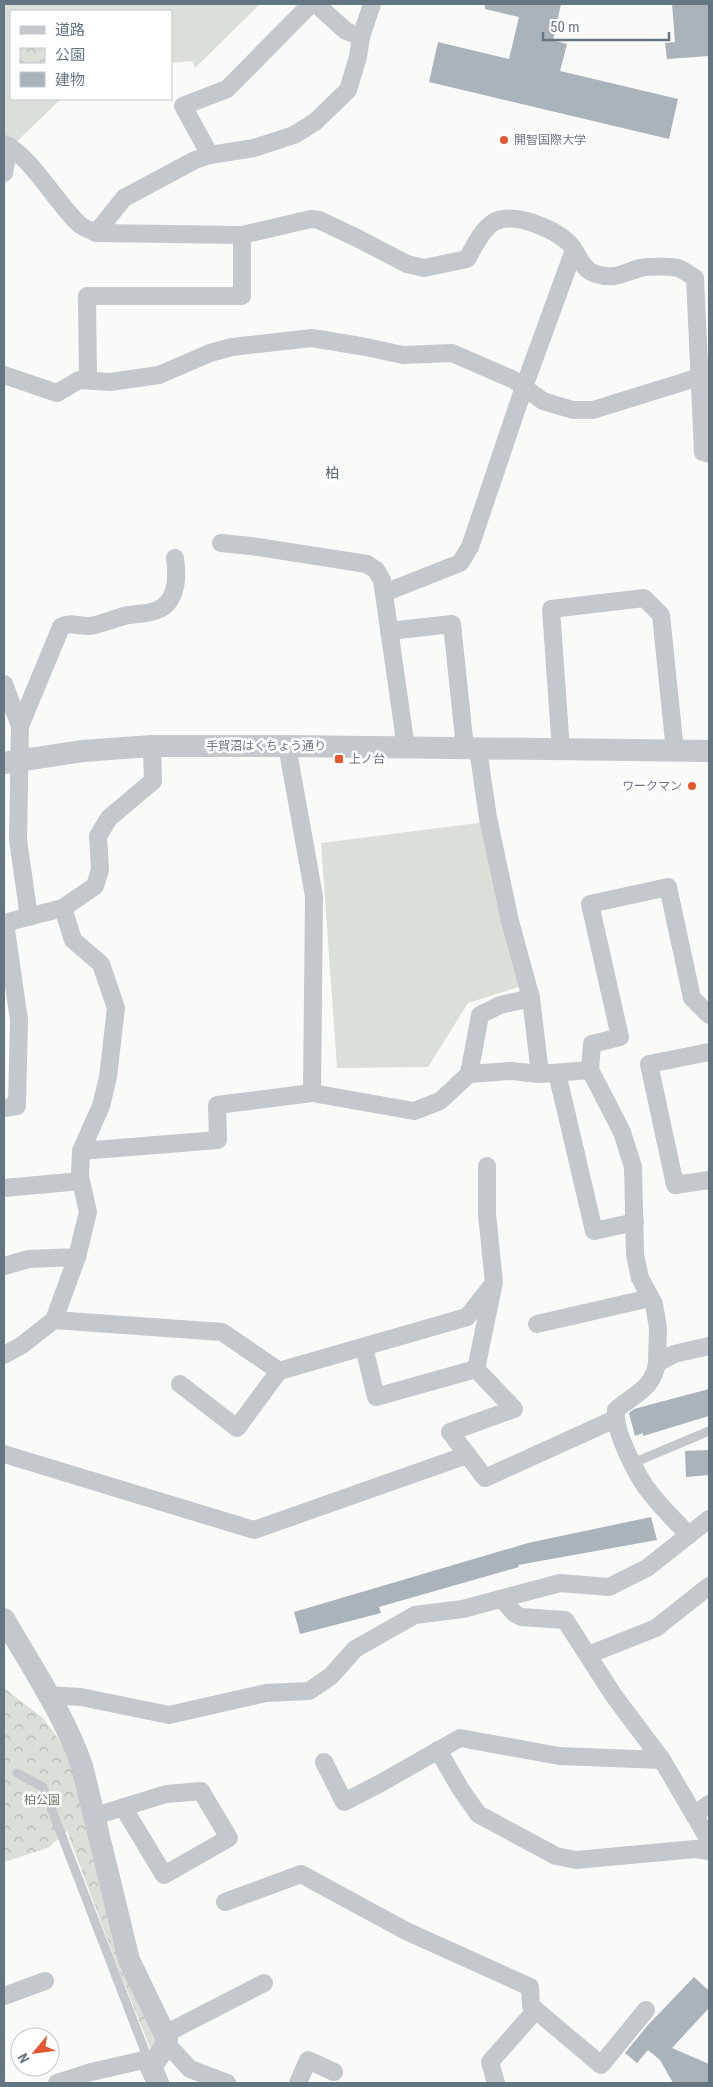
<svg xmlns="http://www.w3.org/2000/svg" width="713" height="2087" viewBox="0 0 713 2087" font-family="'Roboto Condensed','Noto Sans JP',sans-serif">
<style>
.grass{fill:#dadfd7}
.park{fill:url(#park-crowns)}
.building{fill:#aab3b9}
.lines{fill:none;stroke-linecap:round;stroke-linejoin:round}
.service{stroke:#c3c8cc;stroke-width:9}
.minor{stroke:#c3c8cc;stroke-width:18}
.tertiary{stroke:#c3c8cc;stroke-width:22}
.tertiary-bridge{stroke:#c3c8cc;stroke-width:22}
.poi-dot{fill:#e4572e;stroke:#fff;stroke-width:2}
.labels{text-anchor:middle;stroke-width:5;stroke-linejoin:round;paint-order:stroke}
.poi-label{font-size:12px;fill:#657683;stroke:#fff;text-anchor:start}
.street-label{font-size:12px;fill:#657683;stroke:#fff}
.park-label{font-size:12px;fill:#687a64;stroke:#fff}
.neighbourhood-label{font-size:14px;fill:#57646e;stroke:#fff}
</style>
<defs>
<pattern id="park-crowns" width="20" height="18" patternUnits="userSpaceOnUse" patternTransform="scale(1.25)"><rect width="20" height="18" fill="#dadfd7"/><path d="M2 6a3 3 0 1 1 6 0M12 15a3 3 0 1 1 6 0" fill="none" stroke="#b4b9b4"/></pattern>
</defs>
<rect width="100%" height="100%" fill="#fafaf8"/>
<!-- grass -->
<g class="grass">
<polygon points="4,4 260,4 195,68 192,61 171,63 171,11 11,11 11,99 61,99 15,143 4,135"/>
<polygon points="486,822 519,987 468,1003 428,1067 337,1068 321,843"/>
</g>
<!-- park -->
<polygon class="park" points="4,1688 43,1718 60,1741 76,1776 157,2042 151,2050 118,1968 67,1831 48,1848 4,1862"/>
<!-- building -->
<g class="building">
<polygon points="485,4 561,4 553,40 567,44 560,71 678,99 669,139 429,82 438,42 509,59 519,17 485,9"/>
<polygon points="672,4 709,4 709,56 667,59 665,43 675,42"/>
<polygon points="709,1389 709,1416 643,1436 643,1433 635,1436 629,1413 634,1409"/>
<polygon points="709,1450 709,1475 686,1477 685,1451"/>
<polygon points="651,1517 657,1540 518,1565 519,1567 379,1607 381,1613 300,1634 294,1612 528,1543"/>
<polygon points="694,1977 709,1991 709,2008 672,2048 709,2064 709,2083 673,2083 660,2060 648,2050 637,2063 625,2053 648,2025"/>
</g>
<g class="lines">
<!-- service -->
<g class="service">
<polyline points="633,1463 709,1431"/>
<polyline points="17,1773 43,1787 148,2059"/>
</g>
<!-- minor -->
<g class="minor">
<polyline points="316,4 346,31 361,37"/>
<path d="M4,144C30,155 57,204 79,224C83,228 91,230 96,233L242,235L311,219L319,220L357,238L407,264L424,268L467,259C474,247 482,229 494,222C514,211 554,229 569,243C578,252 581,270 596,274C614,280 623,273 640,268C650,266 669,266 678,268C684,270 690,275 695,278L703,452L709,454"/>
<polyline points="210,155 183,106 227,89 311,4"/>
<polyline points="4,173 9,146"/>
<polyline points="96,233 124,198 195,160 210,155 254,148 294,135 315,122 348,90 358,57 361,37 372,4"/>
<polyline points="4,375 57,393 79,380 110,382 159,375 210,353 232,347 312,338 366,347 403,355 452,353 514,380 543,401 573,410 593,410 709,374"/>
<polyline points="88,380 87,296 242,296 242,235"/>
<polyline points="221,543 251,546 367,564 376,570 382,580 406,748"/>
<polyline points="384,593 460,563 470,547 524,387 574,250"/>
<polyline points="389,631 452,624 465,748"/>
<polyline points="4,684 20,726"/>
<polyline points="478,749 488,818 510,921 531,998 540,1074"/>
<polyline points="561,750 551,609 644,598 661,615 675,751"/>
<polyline points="63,908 73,940 101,964 116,1008 108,1077 101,1106 81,1151 218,1140 217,1105 312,1093 314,896 287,746"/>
<path d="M29,917L18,840L20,726L61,627C72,621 79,627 90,626C102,624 113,619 124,616C133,614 143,614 151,612C177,607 178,579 175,558"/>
<polyline points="4,923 63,908 95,886 100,870 98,836 109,818 153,781 152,746"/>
<polyline points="709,1052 649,1064 675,1185 709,1180"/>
<polyline points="590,1070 592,1044 620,1037 590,904 668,887 692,998 709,1015"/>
<polyline points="557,1073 594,1231 635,1222"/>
<polyline points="469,1074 511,1071 540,1074 590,1070 622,1132 633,1167 635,1255 640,1278 654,1304 658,1328 657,1363 674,1354 709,1346"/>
<polyline points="312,1093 414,1111 440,1101 469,1074 480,1015 500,1005 531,998"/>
<polyline points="4,1108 17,1106 19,1020 5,923"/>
<polyline points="4,1188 81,1181"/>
<polyline points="77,1257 54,1320 222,1332 279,1371 467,1317 494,1283 487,1214 487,1166"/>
<polyline points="4,1266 29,1259 77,1257 88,1212 80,1177 81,1151"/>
<polyline points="537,1324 650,1298"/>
<polyline points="364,1347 376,1397 476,1369 493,1287"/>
<polyline points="4,1355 22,1345 54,1320"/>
<path d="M657,1363C653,1389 634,1394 616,1410C613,1430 638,1479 652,1495C663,1509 676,1522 689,1535"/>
<polyline points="476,1369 514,1409 450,1432 485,1478 615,1419"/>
<polyline points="180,1384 237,1428 279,1371"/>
<polyline points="4,1454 254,1530 467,1455"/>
<polyline points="502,1599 514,1613 521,1617 565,1620 614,1696 662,1760 709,1840"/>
<polyline points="588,1655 656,1628 709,1586"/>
<polyline points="47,1695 81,1697 169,1715 266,1693 309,1691 331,1676 355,1649 415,1615 463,1609 560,1583 609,1587 647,1568 709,1519"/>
<polyline points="438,1750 460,1788 478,1814 556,1856 576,1860 695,1849 709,1851"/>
<polyline points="324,1762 344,1802 379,1784 460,1738 559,1756 662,1760"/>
<polyline points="694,1815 709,1804"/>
<polyline points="95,1816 166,1794 201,1791 229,1838 164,1875 123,1807"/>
<polyline points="225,1902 301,1874 406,1931 530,1987 531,2006 601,2065 646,2010"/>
<polyline points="4,1996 45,1981"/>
<polyline points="165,2034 264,1983"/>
<polyline points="167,2044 190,2069 227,2083"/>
<polyline points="57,2083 91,2072 148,2059 151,2067"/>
<polyline points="298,2083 308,2060 334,2072"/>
<polyline points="496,2083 490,2062 536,2010"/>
</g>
<!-- tertiary -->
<g class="tertiary">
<polyline points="123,748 152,746 287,746 709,751"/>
<path d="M4,1619C31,1666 64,1714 82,1766L129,1960L167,2039V2044L151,2067L158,2083"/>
</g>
<!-- tertiary-bridge -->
<polyline class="tertiary-bridge" points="4,763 83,751 123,748"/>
</g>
<!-- markers -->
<g class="poi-dot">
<circle cx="504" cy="140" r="5"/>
<rect x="334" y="754" width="10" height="10" rx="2.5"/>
<circle cx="692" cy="786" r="5"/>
</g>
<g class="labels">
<!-- poi labels -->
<g class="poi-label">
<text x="514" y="144">開智国際大学</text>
<text x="349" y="763">上ノ台</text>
<text x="682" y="790" text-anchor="end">ワークマン</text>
</g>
<!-- street labels -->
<g class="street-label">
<text x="266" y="750">手賀沼はくちょう通り</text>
</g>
<!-- park labels -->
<g class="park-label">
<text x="42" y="1804">柏公園</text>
</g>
<!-- neighbourhood labels -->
<g class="neighbourhood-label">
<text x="332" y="478">柏</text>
</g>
</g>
<!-- border -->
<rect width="713" height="2087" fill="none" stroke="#657683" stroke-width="10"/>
<!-- legend -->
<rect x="10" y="10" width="162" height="90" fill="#ffffff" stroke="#c1c8cd"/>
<rect x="20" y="26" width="25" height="8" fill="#c3c8cc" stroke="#c1c8cd"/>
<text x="55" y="35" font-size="15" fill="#657683">道路</text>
<rect x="20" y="48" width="25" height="15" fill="url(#park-crowns)" stroke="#c1c8cd"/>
<text x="55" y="60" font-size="15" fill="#657683">公園</text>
<rect x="20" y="72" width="25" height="15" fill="#aab3b9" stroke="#c1c8cd"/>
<text x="55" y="85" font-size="15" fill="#657683">建物</text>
<!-- north arrow -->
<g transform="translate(35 2052) rotate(241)"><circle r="24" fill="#ffffff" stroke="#c1c8cd"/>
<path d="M0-4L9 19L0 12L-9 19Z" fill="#e4572e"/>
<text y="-8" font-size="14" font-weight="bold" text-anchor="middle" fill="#657683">N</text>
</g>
<!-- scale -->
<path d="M543 32v8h126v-8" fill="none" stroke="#657683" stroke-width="2.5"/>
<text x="550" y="32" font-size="15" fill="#657683" stroke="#ffffff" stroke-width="4" paint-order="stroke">50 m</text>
</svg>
